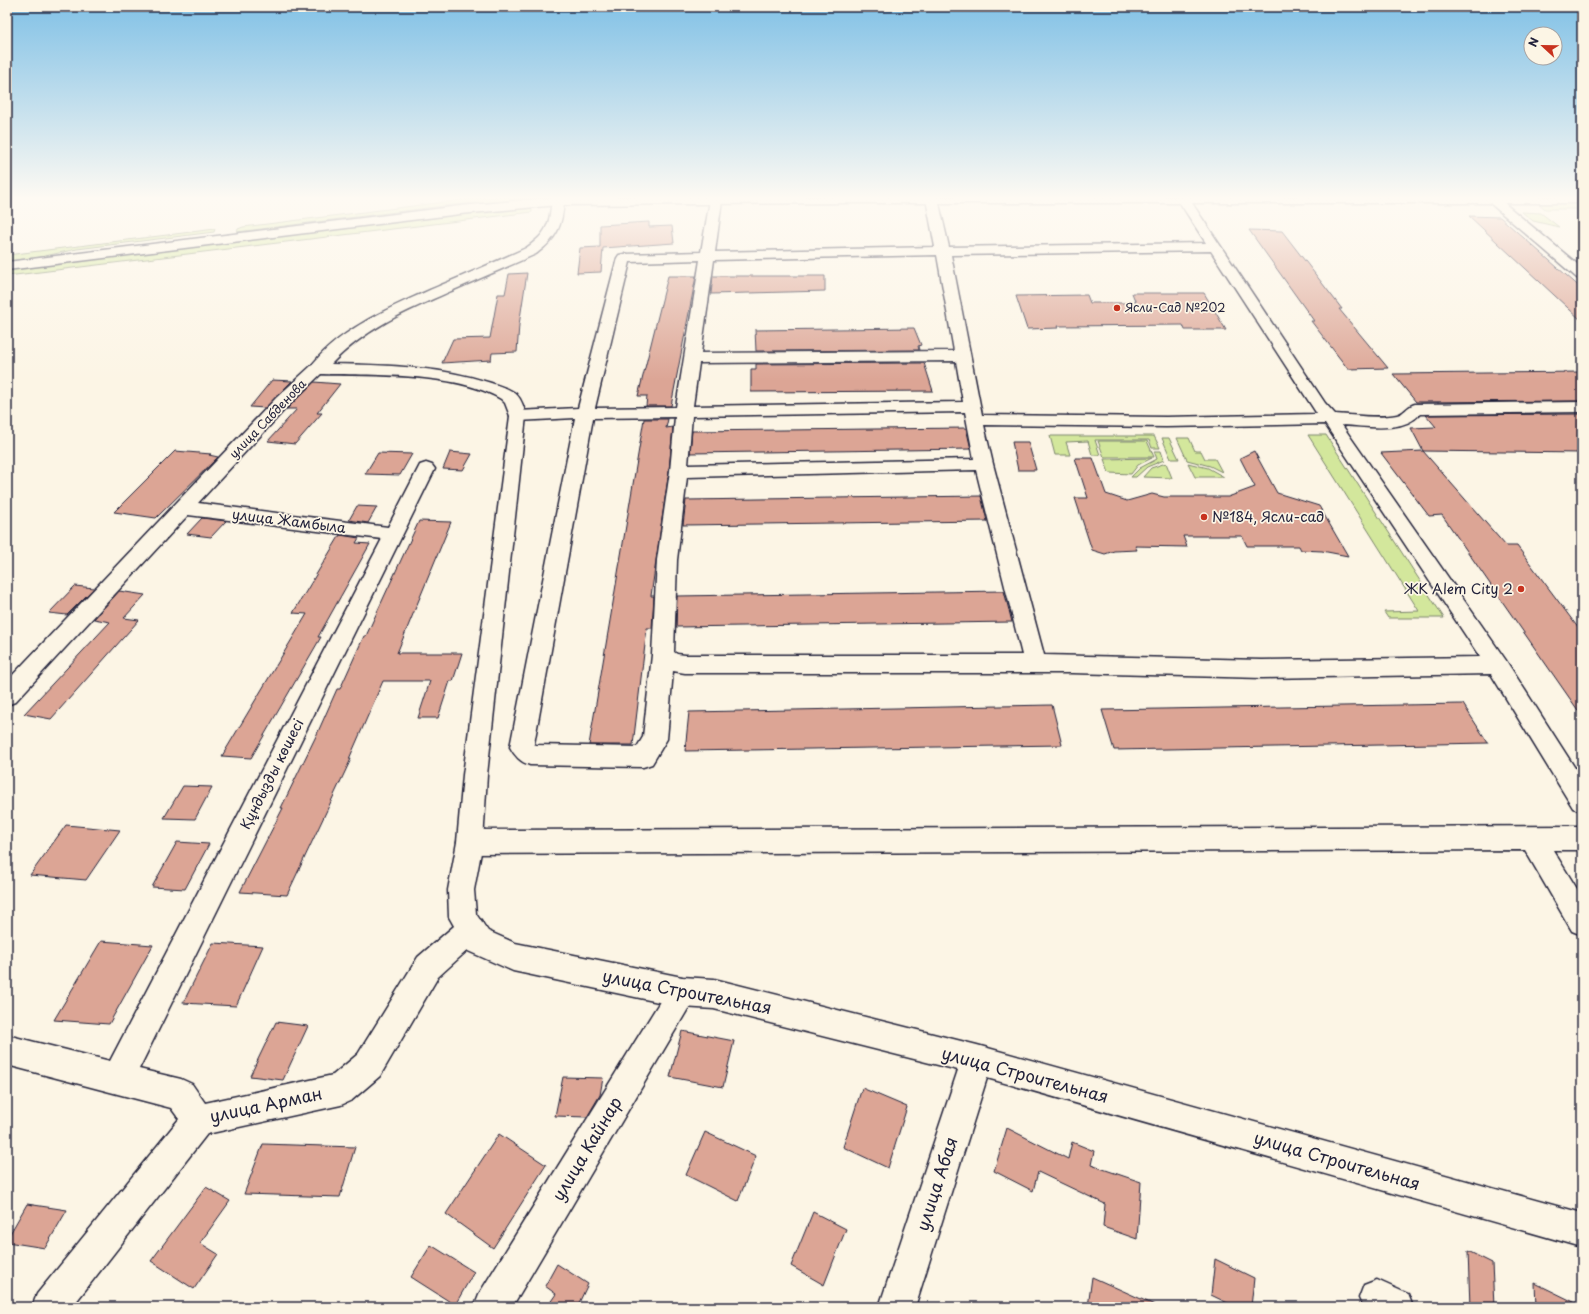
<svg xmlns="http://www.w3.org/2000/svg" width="1589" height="1314" viewBox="0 0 1589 1314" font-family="'Playpen Sans',sans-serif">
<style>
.green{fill:#d3e79c;stroke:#7a846c}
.building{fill:#dca595;stroke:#22223b}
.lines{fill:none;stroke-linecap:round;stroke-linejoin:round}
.minor-casing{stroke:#22223b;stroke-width:3}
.tertiary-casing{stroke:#22223b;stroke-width:3}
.secondary-casing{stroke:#22223b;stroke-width:3}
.minor{fill:#fcf5e5;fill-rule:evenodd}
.tertiary{fill:#fcf5e5;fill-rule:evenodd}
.secondary{fill:#fcf5e5;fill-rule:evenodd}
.poi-dot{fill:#c8321e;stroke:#fcf5e5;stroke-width:1.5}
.labels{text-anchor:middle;stroke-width:3.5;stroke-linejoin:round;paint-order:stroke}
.far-poi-label{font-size:12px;fill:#22223b;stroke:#fcf5e5;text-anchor:start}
.far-street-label{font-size:12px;fill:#22223b;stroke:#fcf5e5}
.poi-label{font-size:14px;fill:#22223b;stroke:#fcf5e5;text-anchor:start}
.street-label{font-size:14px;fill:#22223b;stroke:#fcf5e5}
.near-street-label{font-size:17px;fill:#22223b;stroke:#fcf5e5}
</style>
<rect width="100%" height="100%" fill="#fcf5e5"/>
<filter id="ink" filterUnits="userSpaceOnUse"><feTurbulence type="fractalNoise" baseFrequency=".025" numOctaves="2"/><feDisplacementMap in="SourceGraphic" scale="8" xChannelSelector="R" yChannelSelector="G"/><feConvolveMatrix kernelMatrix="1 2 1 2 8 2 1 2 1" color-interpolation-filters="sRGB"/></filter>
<g filter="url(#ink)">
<!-- green -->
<g class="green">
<polygon points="496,197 534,197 533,199 451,205 237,232 238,229 243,227 453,201"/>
<polygon points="1536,201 1582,202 1582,209 1545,209"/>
<polygon points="532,207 532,212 7,276 7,270 472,213"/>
<polygon points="1522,212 1541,213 1559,227 1533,221"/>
<polygon points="215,229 214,232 77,249 31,259 7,261 7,255"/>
<polygon points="1308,435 1326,435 1444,618 1388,618 1384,612 1419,611"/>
<polygon points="1050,436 1154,436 1160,448 1152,448 1149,440 1095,440 1100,455 1092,455 1088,441 1066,442 1070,455 1055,455"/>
<polygon points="1162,438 1169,438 1179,459 1171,459"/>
<polygon points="1177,438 1189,438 1195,451 1201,451 1205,459 1215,459 1222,472 1210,466 1187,460"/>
<polygon points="1098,441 1147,441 1154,457 1104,457"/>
<polygon points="1154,451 1161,451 1164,460 1147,467 1136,477 1131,477 1140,468 1157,459"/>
<polygon points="1152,458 1138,465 1131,474 1109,473 1104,459"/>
<polygon points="1166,463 1172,478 1143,477 1151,468"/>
<polygon points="1188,463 1208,468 1224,477 1195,477"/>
</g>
<!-- building -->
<g class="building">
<polygon points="1469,216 1500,217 1582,289 1582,321"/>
<polygon points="649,222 649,227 672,226 674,243 603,248 601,272 577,273 580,248 600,247 600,225"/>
<polygon points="1249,230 1282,231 1342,309 1339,309 1388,368 1348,369 1311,321 1314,321"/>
<polygon points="527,273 519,325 517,352 492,353 491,360 442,363 453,339 490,338 498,294 505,294 509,274"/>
<polygon points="668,276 696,276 671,406 646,406 647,396 638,396"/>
<polygon points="713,276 825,276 825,291 711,294"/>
<polygon points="1132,293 1204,293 1226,330 1185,330 1183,325 1057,326 1058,328 1027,329 1016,296 1087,295 1090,303 1136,303"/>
<polygon points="914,328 921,345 918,346 919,350 756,351 755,330"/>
<polygon points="924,363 933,391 751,392 751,369 756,369 756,364"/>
<polygon points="1582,372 1582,401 1416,402 1393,374"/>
<polygon points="272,380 292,381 265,408 250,407"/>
<polygon points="314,382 340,384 317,413 322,413 295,444 268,441 297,409 287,409"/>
<polygon points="1582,414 1582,453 1423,451 1411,428 1436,427 1426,415"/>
<polygon points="644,419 668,419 666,428 673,427 669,471 651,596 654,596 652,628 647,628 633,745 589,745"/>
<polygon points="966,428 971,449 690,453 692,431"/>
<polygon points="1012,442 1028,442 1036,470 1018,470"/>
<polygon points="175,451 211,454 209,455 218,457 156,518 114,512"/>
<polygon points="1254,451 1277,493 1319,506 1348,556 1322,551 1301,550 1299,546 1247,546 1242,536 1183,536 1187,547 1135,546 1137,550 1114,551 1105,554 1092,550 1075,498 1088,498 1075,458 1093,458 1106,494 1127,501 1152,494 1164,497 1228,497 1255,487 1240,458"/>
<polygon points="1423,451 1506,546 1517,546 1582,633 1582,716 1442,515 1429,516 1381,453"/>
<polygon points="450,452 472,454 463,470 443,469"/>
<polygon points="378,453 412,454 400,475 365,474"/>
<polygon points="981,496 987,521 683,525 686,500"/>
<polygon points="357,506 377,507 368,523 349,520"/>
<polygon points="202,518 226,521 211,537 187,534"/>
<polygon points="419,521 451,522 397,653 462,653 453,681 450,681 438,718 418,718 430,681 383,681 349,759 351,759 287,895 240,892 283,808 281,808 317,734 337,689 340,689 364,636 366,636"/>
<polygon points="340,535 359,538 356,543 370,544 318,637 321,637 251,758 222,756 307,614 293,613"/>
<polygon points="75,586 94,588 67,615 49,613"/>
<polygon points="119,591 145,595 124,618 139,620 51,719 24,714 110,622 94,619"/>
<polygon points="1004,591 1012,622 676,627 677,596"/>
<polygon points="1463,704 1488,743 1114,750 1102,710"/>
<polygon points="1052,705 1062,745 685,751 689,712"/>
<polygon points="183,786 212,787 195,819 164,818"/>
<polygon points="66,825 120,830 86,880 30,875"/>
<polygon points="177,842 209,844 185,889 152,887"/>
<polygon points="101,941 153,945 109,1024 54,1020"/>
<polygon points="213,943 263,946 236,1006 183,1003"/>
<polygon points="276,1022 308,1026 283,1080 250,1076"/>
<polygon points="682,1031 734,1041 723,1087 670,1077"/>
<polygon points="563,1077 603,1078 600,1095 587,1117 555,1116"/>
<polygon points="862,1088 907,1107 888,1168 843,1147"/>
<polygon points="1007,1128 1068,1159 1072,1142 1094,1151 1091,1165 1141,1182 1137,1239 1103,1227 1105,1204 1038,1172 1033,1191 994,1171"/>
<polygon points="705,1132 756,1156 738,1201 686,1175"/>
<polygon points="499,1134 546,1165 493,1248 446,1214"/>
<polygon points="263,1144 355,1147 340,1197 244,1194"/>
<polygon points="206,1187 230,1201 200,1243 218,1254 194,1289 151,1261"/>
<polygon points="27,1204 67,1210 45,1248 7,1242 7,1239"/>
<polygon points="813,1212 846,1229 824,1285 791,1266"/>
<polygon points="431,1245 474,1272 455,1305 411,1277"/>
<polygon points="1468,1251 1492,1263 1494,1307 1470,1307"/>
<polygon points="1215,1259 1254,1278 1251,1307 1236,1307 1211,1295"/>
<polygon points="557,1264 588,1284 577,1307 547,1307 556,1294 545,1286"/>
<polygon points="1092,1277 1159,1307 1088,1307"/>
<polygon points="1535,1283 1582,1306 1582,1307 1536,1307"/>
</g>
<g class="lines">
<!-- minor casing -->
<g class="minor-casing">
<g id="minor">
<path d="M712,197H720L722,200L715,252L935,247L926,199L927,197H937L938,199L949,247L1206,243L1176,197H1188L1325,403L1335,414C1355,415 1377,419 1397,415C1404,414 1407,406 1415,404L1582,402V412L1420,414C1402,434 1366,426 1342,425L1505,659L1582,779V811L1573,808L1491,674L1262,678L1072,673H685L673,671L667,739L652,764L643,767L530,765C520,762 515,756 510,747L575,418L518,421L512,420L510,416L512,412L518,411L578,408L617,258L619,255L624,254L701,252L710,200ZM1211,251L1317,414L1166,417L982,415L951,255ZM937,255L954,351L701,353L714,260ZM700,260L676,407L595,408L630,262ZM956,361L963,402L693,406L699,363ZM965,412L974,459L688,465L692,416ZM675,417L670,471L657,560L652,655L643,737L637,747L536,745L534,744L593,418ZM1325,424L1480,657L1262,660L1044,655L993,464L984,425L1166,427ZM976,470L1022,655H685L677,654L674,652L677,560L687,477Z"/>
<polygon points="1483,197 1497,197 1582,268 1582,279 1577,278"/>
<polygon points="317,364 323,366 325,369 323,372 288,406 198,503 388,527 420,465 426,463 432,465 435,469 139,1069 181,1079 192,1084 205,1103 333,1075 358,1054 418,957 461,920 471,916 481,920 485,929 481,938 438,977 380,1076 352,1100 341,1105 207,1134 72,1307 32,1307 37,1294 179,1119 171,1108 7,1065 7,1035 110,1061 382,539 188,515 15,702 7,705 7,681 276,398 311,366"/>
<polygon points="1582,826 1582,850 1553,850 1582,897 1582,935 1572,931 1525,850 470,854 461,850 457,842 461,834 470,830"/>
<polygon points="682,977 692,982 697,992 692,1002 512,1307 474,1307 479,1294 672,982"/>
<polygon points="1377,1280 1408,1294 1413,1307 1363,1307 1359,1298 1364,1285"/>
</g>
</g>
<!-- tertiary casing -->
<g class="tertiary-casing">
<path id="tertiary" d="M558,197L562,198L564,201C562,227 557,238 536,254C507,267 478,279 449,292C404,312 366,328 331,364C385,365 439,366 491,383C499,386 509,388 516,394C522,400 524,408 526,416L487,775L483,842L474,890L476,914L488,931L515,943L682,977L714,979L977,1045L1582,1213V1247L987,1078L915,1307H879L958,1070L714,1009L682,1007L513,971L468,951L449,917L448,890L457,842L463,775L510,416L505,403L501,399C457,372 369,375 317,374L311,372L309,369C337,329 396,305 439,286C468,274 497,261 526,248C539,239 548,231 550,214C551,209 551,203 554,198Z"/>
</g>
<!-- secondary casing -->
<g class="secondary-casing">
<polygon id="secondary" points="558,197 1582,197 1582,203 845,203 558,205 460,214 7,270 7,262 460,206"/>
</g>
<!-- minor -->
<use href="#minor" class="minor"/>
<!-- tertiary -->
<use href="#tertiary" class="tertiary"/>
<!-- secondary -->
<use href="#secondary" class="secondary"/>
</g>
</g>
<!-- sky -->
<linearGradient id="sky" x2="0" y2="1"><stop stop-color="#81c1e6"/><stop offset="0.52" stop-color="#fefaf3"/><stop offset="1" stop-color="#fefaf3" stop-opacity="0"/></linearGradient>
<rect width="1589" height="381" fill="url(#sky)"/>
<!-- markers -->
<g class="poi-dot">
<circle cx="1117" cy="308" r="4"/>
<circle cx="1204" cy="517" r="4"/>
<circle cx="1521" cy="589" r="4"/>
</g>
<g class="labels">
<!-- far-poi labels -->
<g class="far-poi-label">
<text x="1125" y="312">Ясли-Сад №202</text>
</g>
<!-- far-street labels -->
<g class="far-street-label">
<text transform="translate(268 419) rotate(-46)" y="4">улица Сабденова</text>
</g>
<!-- poi labels -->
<g class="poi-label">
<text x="1212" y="522">№184, Ясли-сад</text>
<text x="1513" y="594" text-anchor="end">ЖК Alem City 2</text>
</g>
<!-- street labels -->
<g class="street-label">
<text transform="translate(289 521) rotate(7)" y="5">улица Жамбыла</text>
<text transform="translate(272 774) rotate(-63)" y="5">Құндызды көшесі</text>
</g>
<!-- near-street labels -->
<g class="near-street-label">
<text transform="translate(687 992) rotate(11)" y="6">улица Строительная</text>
<text transform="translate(1025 1075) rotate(15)" y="6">улица Строительная</text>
<text transform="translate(266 1105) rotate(-12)" y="6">улица Арман</text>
<text transform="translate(587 1149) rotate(-59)" y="6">улица Кайнар</text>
<text transform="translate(1337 1161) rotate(16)" y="6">улица Строительная</text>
<text transform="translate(937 1184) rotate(-72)" y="6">улица Абая</text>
</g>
</g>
<!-- margin -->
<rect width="1589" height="1314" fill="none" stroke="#fcf5e5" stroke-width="24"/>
<rect x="12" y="12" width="1565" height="1290" fill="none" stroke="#22223b" stroke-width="1.5" filter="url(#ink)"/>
<!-- north arrow -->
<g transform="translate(1543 46) rotate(292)"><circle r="19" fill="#fcf5e5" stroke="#a5a1a1"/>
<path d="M0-3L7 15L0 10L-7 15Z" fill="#c8321e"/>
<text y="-6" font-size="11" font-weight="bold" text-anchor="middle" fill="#22223b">N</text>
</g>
</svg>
